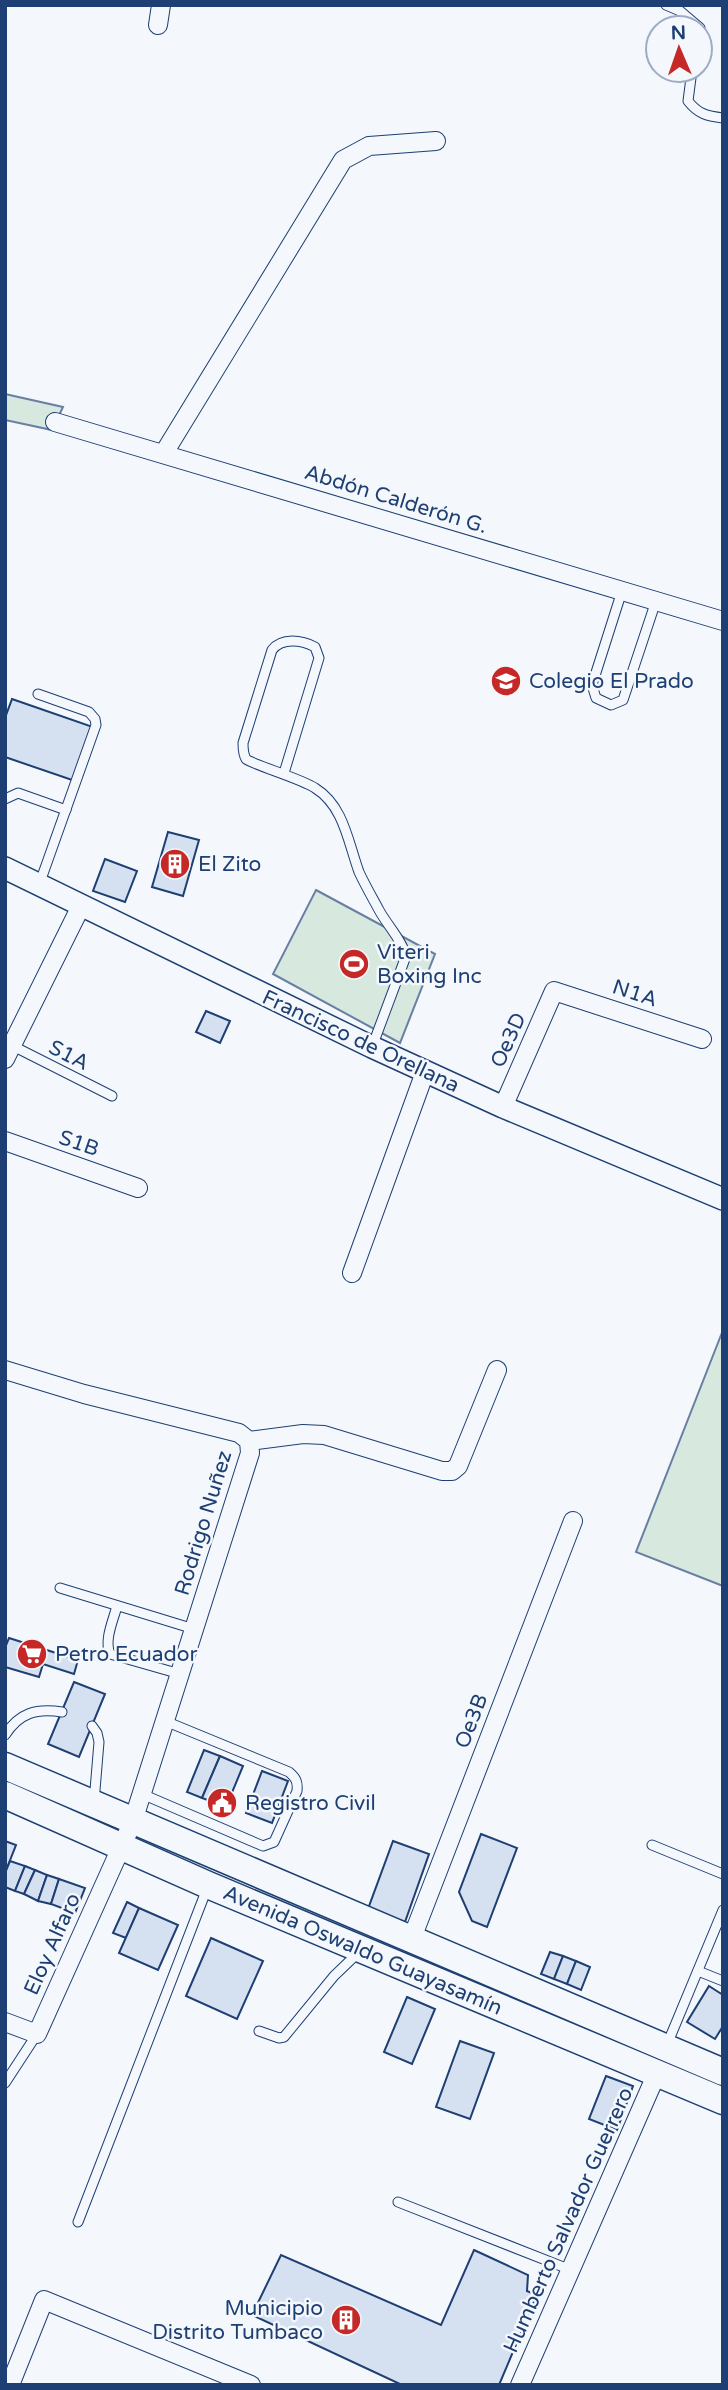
<svg xmlns="http://www.w3.org/2000/svg" width="728" height="2390" viewBox="0 0 728 2390" font-family="'Varela Round',sans-serif">
<style>
.green{fill:#d7e8df;stroke:#687fa3;stroke-width:2}
.building{fill:#d5e0f0;stroke:#1d3f73;stroke-width:2}
.lines{fill:none;stroke-linecap:round;stroke-linejoin:round}
.service-casing{stroke:#1d3f73;stroke-width:11}
.minor-casing{stroke:#1d3f73;stroke-width:20}
.tertiary-casing{stroke:#1d3f73;stroke-width:24}
.primary-casing{stroke:#1d3f73;stroke-width:29}
.service{stroke:#f4f7fb;stroke-width:9}
.minor{stroke:#f4f7fb;stroke-width:18}
.tertiary{stroke:#f4f7fb;stroke-width:21}
.primary{stroke:#f4f7fb;stroke-width:26}
.labels{text-anchor:middle;stroke-width:5;stroke-linejoin:round;paint-order:stroke}
.street-label{font-size:21px;fill:#1d3f73;stroke:#f4f7fb}
.poi-label{font-size:21px;fill:#1d3f73;stroke:#f4f7fb;text-anchor:start}
</style>
<rect width="100%" height="100%" fill="#f4f7fb"/>
<!-- green -->
<g class="green">
<polygon points="5,394 63,407 52,430 5,420"/>
<polygon points="316,890 435,954 400,1043 273,974"/>
<polygon points="723,1330 723,1586 636,1552"/>
</g>
<!-- building -->
<g class="building">
<polygon points="12,699 93,727 75,781 5,757 5,718"/>
<polygon points="168,832 199,840 183,896 152,887"/>
<polygon points="105,859 137,871 125,902 93,891"/>
<polygon points="206,1011 230,1021 220,1043 196,1032"/>
<polygon points="9,1638 78,1660 74,1674 43,1664 39,1677 5,1667 5,1648"/>
<polygon points="74,1682 105,1694 79,1757 48,1744"/>
<polygon points="204,1750 220,1756 202,1798 187,1792"/>
<polygon points="220,1756 243,1766 226,1807 202,1798"/>
<polygon points="262,1771 288,1781 272,1823 246,1813"/>
<polygon points="481,1834 517,1848 487,1927 472,1921 459,1892"/>
<polygon points="5,1841 16,1845 5,1873"/>
<polygon points="393,1841 429,1854 405,1922 368,1909"/>
<polygon points="10,1861 25,1866 15,1891 5,1887 5,1873"/>
<polygon points="25,1866 35,1870 24,1894 15,1891"/>
<polygon points="35,1870 47,1875 38,1901 24,1894"/>
<polygon points="47,1875 59,1879 51,1904 38,1901"/>
<polygon points="59,1879 85,1888 75,1913 51,1904"/>
<polygon points="127,1902 139,1908 126,1938 113,1933"/>
<polygon points="139,1908 178,1925 158,1970 119,1953"/>
<polygon points="211,1938 263,1961 237,2019 186,1996"/>
<polygon points="550,1952 563,1956 554,1979 541,1974"/>
<polygon points="563,1956 576,1961 567,1984 554,1979"/>
<polygon points="576,1961 590,1967 581,1990 567,1984"/>
<polygon points="709,1986 723,1995 723,2026 715,2039 687,2022"/>
<polygon points="407,1997 435,2009 412,2064 384,2052"/>
<polygon points="460,2041 494,2053 470,2119 436,2107"/>
<polygon points="606,2076 633,2086 617,2130 589,2119"/>
<polygon points="474,2250 528,2275 527,2291 537,2295 499,2385 402,2385 252,2315 281,2255 441,2325"/>
</g>
<g class="lines">
<!-- service casing -->
<g class="service-casing">
<g id="service">
<polyline points="666,5 680,11 700,28"/>
<path d="M692,70L688,101C698,114 707,116 723,118"/>
<polyline points="622,591 592,685 596,698 611,705 623,700 656,601"/>
<polyline points="38,694 89,712 95,719 96,725 39,885"/>
<path d="M284,773L319,658L315,647C302,640 282,637 272,650L243,743C243,748 243,754 246,759C251,764 302,779 315,788C344,806 348,842 359,872C365,885 372,897 379,910C387,925 402,940 406,956L372,1047"/>
<polyline points="5,799 18,793 66,810"/>
<polyline points="11,1045 112,1096"/>
<polyline points="60,1588 194,1629"/>
<path d="M117,1606C113,1621 104,1640 110,1654L180,1674"/>
<polyline points="92,1726 97,1733 99,1742 94,1802"/>
<path d="M5,1735C19,1713 36,1708 62,1712"/>
<path d="M142,1794L263,1846L274,1842L297,1791C298,1782 296,1778 289,1772L165,1721"/>
<polyline points="652,1845 723,1874"/>
<polyline points="698,1971 723,1981"/>
<polyline points="259,2031 279,2038 284,2037 334,1976 360,1951"/>
<polyline points="666,2047 723,1910"/>
<polyline points="5,2083 37,2034"/>
<polyline points="398,2202 571,2270"/>
<polyline points="78,2222 208,1886"/>
</g>
</g>
<!-- minor casing -->
<g class="minor-casing">
<g id="minor">
<polyline points="158,25 161,5"/>
<polyline points="55,422 723,621"/>
<polyline points="164,453 343,160 369,146 436,141"/>
<polyline points="5,1059 81,906"/>
<polyline points="503,1107 554,991 702,1039"/>
<polyline points="5,1141 138,1188"/>
<polyline points="352,1273 425,1072"/>
<polyline points="5,1370 84,1394 239,1433 249,1441 250,1453 133,1821 37,2034 5,2022"/>
<polyline points="249,1441 303,1434 324,1435 442,1471 452,1471 458,1466 497,1370"/>
<polyline points="412,1938 573,1521"/>
<polyline points="10,2385 44,2300 251,2385"/>
<polyline points="520,2385 657,2073"/>
</g>
</g>
<!-- tertiary casing -->
<g class="tertiary-casing">
<polyline id="tertiary" points="5,868 372,1047 503,1107 723,1199"/>
</g>
<!-- primary casing -->
<g class="primary-casing">
<g id="primary">
<polyline points="5,1766 723,2072"/>
<polyline points="5,1795 208,1885 723,2101"/>
</g>
</g>
<!-- service -->
<use href="#service" class="service"/>
<!-- minor -->
<use href="#minor" class="minor"/>
<!-- tertiary -->
<use href="#tertiary" class="tertiary"/>
<!-- primary -->
<use href="#primary" class="primary"/>
</g>
<!-- icons -->
<defs>
<g id="school-disc" transform="scale(1.575)"><circle r="9.5" fill="#c62828" stroke="#f4f7fb"/><path d="M0-5L7-2L0 1L-7-2ZM-4 1L0 2.5L4 1V4Q0 6-4 4Z" fill="#fff"/></g>
<g id="building-disc" transform="scale(1.575)"><circle r="9.5" fill="#c62828" stroke="#f4f7fb"/><path d="M-4-6H4V6H1V3H-1V6H-4ZM-2.5-4.3h1.7v1.8h-1.7ZM.8-4.3h1.7v1.8H.8ZM-2.5-1h1.7V.8h-1.7ZM.8-1h1.7V.8H.8Z" fill="#fff"/></g>
<g id="stadium-disc" transform="scale(1.575)"><circle r="9.5" fill="#c62828" stroke="#f4f7fb"/><path d="M0-5a6.5 5 0 1 0 0 10a6.5 5 0 1 0 0-10ZM-3.5-1.8h7v3.6h-7Z" fill="#fff"/></g>
<g id="supermarket-disc" transform="scale(1.575)"><circle r="9.5" fill="#c62828" stroke="#f4f7fb"/><path d="M-6-5.5h2.5l.6 2H6L4.5 2H-2.5L-4.4-4H-6ZM-1.5 3.2a1.3 1.3 0 1 0 .1 0ZM3 3.2a1.3 1.3 0 1 0 .1 0Z" fill="#fff"/></g>
<g id="civic-disc" transform="scale(1.575)"><circle r="9.5" fill="#c62828" stroke="#f4f7fb"/><path d="M-.6-6.5H3V-4.5H.6V-3L4-1V1h2V6H-6V1h2V-1L-.6-3ZM-1.2 2.5V6h2.4V2.5Z" fill="#fff"/></g>
</defs>
<g fill-rule="evenodd">
<use href="#school-disc" x="506" y="681"/>
<use href="#building-disc" x="175" y="864"/>
<use href="#stadium-disc" x="354" y="964"/>
<use href="#supermarket-disc" x="32" y="1654"/>
<use href="#civic-disc" x="222" y="1803"/>
<use href="#building-disc" x="346" y="2320"/>
</g>
<g class="labels">
<!-- street labels -->
<g class="street-label">
<text transform="translate(396 499) rotate(17)" y="7">Abdón Calderón G.</text>
<text transform="translate(635 993) rotate(18)" y="7">N1A</text>
<text transform="translate(508 1040) rotate(-66)" y="7">Oe3D</text>
<text transform="translate(361 1041) rotate(25)" y="7">Francisco de Orellana</text>
<text transform="translate(69 1055) rotate(27)" y="7">S1A</text>
<text transform="translate(79 1143) rotate(19)" y="7">S1B</text>
<text transform="translate(203 1523) rotate(-73)" y="7">Rodrigo Nuñez</text>
<text transform="translate(471 1721) rotate(-69)" y="7">Oe3B</text>
<text transform="translate(52 1944) rotate(-66)" y="7">Eloy Alfaro</text>
<text transform="translate(363 1950) rotate(23)" y="7">Avenida Oswaldo Guayasamín</text>
<text transform="translate(568 2220) rotate(-66)" y="7">Humberto Salvador Guerrero</text>
</g>
<!-- poi labels -->
<g class="poi-label">
<text x="529" y="688">Colegio El Prado</text>
<text x="198" y="871">El Zito</text>
<text x="377" y="959">Viteri<tspan x="377" dy="24">Boxing Inc</tspan></text>
<text x="55" y="1661">Petro Ecuador</text>
<text x="245" y="1810">Registro Civil</text>
<text x="323" y="2315" text-anchor="end">Municipio<tspan x="323" dy="24">Distrito Tumbaco</tspan></text>
</g>
</g>
<!-- border -->
<rect width="728" height="2390" fill="none" stroke="#1d3f73" stroke-width="14"/>
<!-- north arrow -->
<g transform="translate(679 49) rotate(358)"><circle r="33" fill="#f4f7fb" stroke="#9eadc5" stroke-width="2"/>
<path d="M0-5L12 26L0 18L-12 26Z" fill="#c62828"/>
<text y="-10" font-size="19" font-weight="bold" text-anchor="middle" fill="#1d3f73">N</text>
</g>
</svg>
